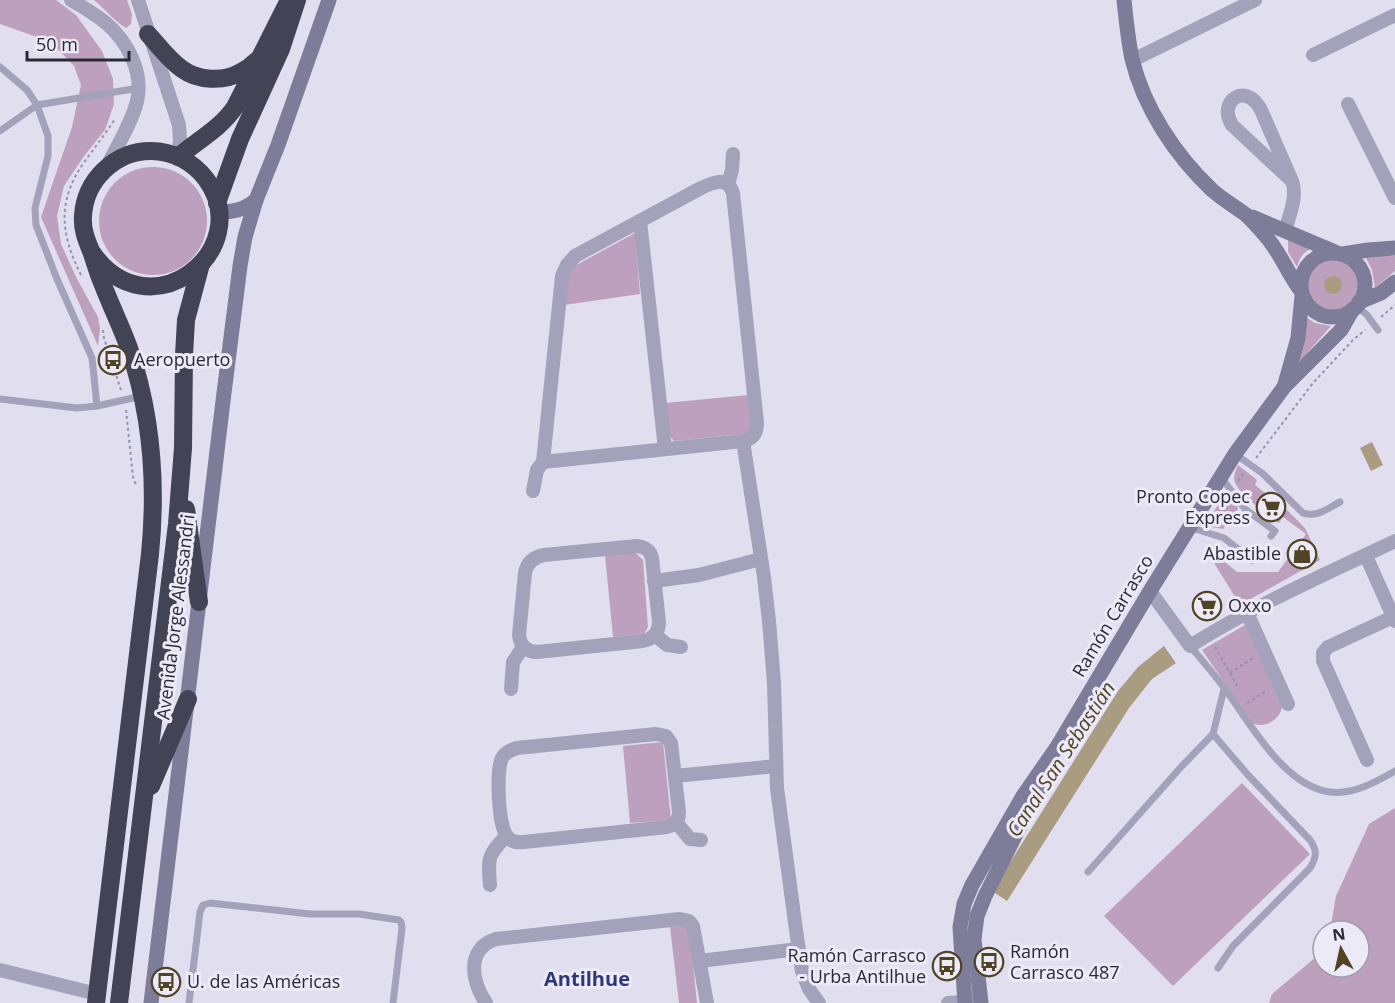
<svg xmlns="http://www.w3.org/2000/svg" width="1395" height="1003" viewBox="0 0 1395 1003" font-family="'Open Sans',sans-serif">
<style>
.green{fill:#bca0bd}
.water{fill:#a99c81}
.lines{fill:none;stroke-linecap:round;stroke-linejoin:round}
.path{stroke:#9492ad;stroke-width:2;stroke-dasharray:3 3;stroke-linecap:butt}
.lane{stroke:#a3a2ba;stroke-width:7}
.street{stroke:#a3a2ba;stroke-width:14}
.secondary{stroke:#7d7d99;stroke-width:15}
.highway{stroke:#424355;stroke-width:18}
.labels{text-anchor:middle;stroke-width:6;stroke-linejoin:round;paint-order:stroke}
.poi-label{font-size:18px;fill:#2a2a35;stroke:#edeaf8;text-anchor:start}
.street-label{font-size:18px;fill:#2a2a35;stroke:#edeaf8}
.water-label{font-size:20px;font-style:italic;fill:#514424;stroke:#edeaf8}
.neighbourhood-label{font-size:20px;font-weight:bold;fill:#2d367a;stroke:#edeaf8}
</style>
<rect width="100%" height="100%" fill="#e1deef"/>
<!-- green -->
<g class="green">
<polygon points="0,0 56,0 76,15 102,51 113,79 114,104 105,130 84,156 64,186 57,216 61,244 76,277 98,317 100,329 98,346 41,217 72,127 81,85 74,66 51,42 0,24"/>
<path d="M94,0H127L132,14L131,24L126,28C114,21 105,9 94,0Z"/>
<circle cx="153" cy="221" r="54"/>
<polygon points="635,233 640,294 564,305 569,269"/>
<path d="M1288,238L1314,247C1304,252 1300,256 1297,267L1288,252Z"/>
<polygon points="1365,256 1395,256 1395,271 1375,288 1372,270"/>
<circle cx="1333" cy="285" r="25"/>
<polygon points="1306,317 1315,323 1331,326 1301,360 1299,360"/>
<polygon points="748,395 752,433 674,441 668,434 665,403"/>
<path d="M1238,465L1257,480L1255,485L1288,511L1305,528L1320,560L1240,605L1208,553L1214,543L1220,558L1237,572H1278L1306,534L1283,517L1279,523C1267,514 1236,493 1234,479C1234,474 1236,470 1238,465Z"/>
<polygon points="1226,492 1236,502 1238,509 1223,529 1207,526 1206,524"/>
<polygon points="635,552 643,560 648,627 644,634 613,637 605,555"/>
<path d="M1245,625L1282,707C1280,720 1264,729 1252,723L1202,650Z"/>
<polygon points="663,742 671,820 630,823 623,746"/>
<polygon points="1242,783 1310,854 1173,986 1104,916"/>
<polygon points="1395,808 1395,1003 1269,1003 1272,994 1323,951 1323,967 1359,967 1359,931 1330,931 1336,896 1369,824"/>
<polygon points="689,925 697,1003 679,1003 670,927"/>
</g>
<!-- water -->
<g class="water">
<circle cx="1333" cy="285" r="9"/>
<polygon points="1372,442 1383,465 1371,471 1360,448"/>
<polygon points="1164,646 1176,663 1152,679 1129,708 1007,901 992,891 1118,691 1138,667"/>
</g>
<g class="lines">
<!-- path -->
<g class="path">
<path d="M81,275C60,233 57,200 85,161C95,147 106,133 115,119"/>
<polyline points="1381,317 1395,305"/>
<polyline points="103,330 104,338 121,390"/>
<polyline points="126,410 133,477 136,485"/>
<polyline points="1256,458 1313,383 1353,340 1365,330"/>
<polyline points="1238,481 1245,472"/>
<polyline points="1215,647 1239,689"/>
<polyline points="1230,673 1253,658"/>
<polyline points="1247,703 1268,690"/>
</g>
<!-- lane -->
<g class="lane">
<polyline points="0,67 27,90 37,105 48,136 48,156 35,208 36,225 57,279 92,358 97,406"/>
<polyline points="0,131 37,105 139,88"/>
<polyline points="1357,306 1367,315 1378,330"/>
<polyline points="0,399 77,408 97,406 142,396"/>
<path d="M1235,454L1262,473L1303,513C1317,518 1328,508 1340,502"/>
<polyline points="1221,477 1245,509 1275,531 1271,536"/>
<polyline points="1189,527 1224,538 1252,560 1259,551"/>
<path d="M1190,646C1202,660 1214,674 1225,689C1250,723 1284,786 1330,792C1353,795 1376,782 1395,771"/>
<path d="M1213,734L1248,775L1310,840C1318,851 1316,858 1310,868L1233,946L1218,968"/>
<polyline points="1088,872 1181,767 1213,734 1224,689"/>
<polyline points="189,1003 200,912 203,905 210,903 310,914 359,914 399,920 401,922 402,928 393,1003"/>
</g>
<!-- street -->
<g class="street">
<path d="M71,0C83,7 95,14 106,23C127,41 144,72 137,101C132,123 116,148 106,168"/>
<polyline points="138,0 179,125 180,140 178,157"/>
<polyline points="1313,55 1395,15"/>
<polyline points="1133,60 1255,0"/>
<polyline points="1348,104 1395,198"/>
<polyline points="728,184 732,170 733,154"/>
<polyline points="640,221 665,449"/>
<path d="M1285,231C1289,216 1298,196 1292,181L1261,110C1246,81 1217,101 1232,125L1292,181"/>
<polyline points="743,441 764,577 769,621 774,683 777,788 796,930 802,971 809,989 819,1003"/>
<path d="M533,491L537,470L543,462L562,276L567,265L575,256L701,188C714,182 727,176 733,193L757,423C757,433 753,439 743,441L543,462"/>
<path d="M637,546C645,547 650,550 652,558L659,622C659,633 653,639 643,641L537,652C526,652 520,645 519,635L525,573C527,563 533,557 544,555Z"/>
<polyline points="1366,556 1395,621"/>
<polyline points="654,581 699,575 761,559"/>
<path d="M1150,591L1190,646C1255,605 1326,574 1395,541"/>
<polyline points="1247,613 1288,704"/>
<polyline points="655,635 667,645 681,647"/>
<polyline points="511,689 513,662 523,647"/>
<path d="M656,734L666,736L671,743L679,812C679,820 675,825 667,827L524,842C517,843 511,842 507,836C498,826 496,770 502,758C505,752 511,750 517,748Z"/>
<polyline points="1367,760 1323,661 1323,653 1328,647 1395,616"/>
<polyline points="675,776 776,766"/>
<polyline points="676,822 690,839 701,840"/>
<path d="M490,885C488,857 487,857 506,836"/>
<polyline points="700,961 798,949"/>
<polyline points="0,970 97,994"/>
<path d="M486,1003C472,982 465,949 496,939L680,919L689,921L693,926L707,1003"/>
<polyline points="948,1003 976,1001"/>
</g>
<!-- secondary -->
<g class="secondary">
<path d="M1124,0C1126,20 1128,39 1132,59C1144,108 1175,155 1212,190C1222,199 1234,206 1245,214C1252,220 1258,227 1264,234C1280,251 1287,273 1301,291"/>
<path d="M219,212C233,212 244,210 256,200"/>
<polyline points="1252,217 1335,252"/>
<circle cx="1333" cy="285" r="32"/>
<polyline points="1343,254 1368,250 1395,248"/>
<polyline points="1359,302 1381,293 1395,282"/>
<polyline points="1285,384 1298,338 1302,296"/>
<polyline points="151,1003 223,401 240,266 245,237 256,200 278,145 329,0"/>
<polyline points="965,1003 960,927 964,904 972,885 1023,796 1057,747 1150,591 1235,454 1284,387 1341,330 1353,309"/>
<polyline points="981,1003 974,939 977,916 985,896 1042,782"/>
</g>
<!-- highway -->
<g class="highway">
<path d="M148,34C159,46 169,60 182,69C198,81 224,82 241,72C247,69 252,65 256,61"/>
<path d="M178,157C198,140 220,129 235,107L288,2"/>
<polyline points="217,203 240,139 281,49 297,0"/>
<path d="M91,251C148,336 258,250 206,179C193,162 173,151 151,151C115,151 85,180 83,216C82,229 86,239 91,251C95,262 98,274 103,285C111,306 121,326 129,348C152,415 157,483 150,554L96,1003"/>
<polyline points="186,509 199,602"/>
<polyline points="151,786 188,699"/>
<polyline points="119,1003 177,524 183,448 184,355 186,320 201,264"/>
</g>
</g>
<!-- icons -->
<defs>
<g id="bus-ring" transform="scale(1.5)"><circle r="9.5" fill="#edeaf8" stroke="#514424" stroke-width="1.5"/><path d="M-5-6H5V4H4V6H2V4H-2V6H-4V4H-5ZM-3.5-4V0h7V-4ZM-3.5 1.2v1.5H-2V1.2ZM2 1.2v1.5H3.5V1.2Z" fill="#514424"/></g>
<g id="supermarket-ring" transform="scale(1.5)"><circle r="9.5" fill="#edeaf8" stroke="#514424" stroke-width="1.5"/><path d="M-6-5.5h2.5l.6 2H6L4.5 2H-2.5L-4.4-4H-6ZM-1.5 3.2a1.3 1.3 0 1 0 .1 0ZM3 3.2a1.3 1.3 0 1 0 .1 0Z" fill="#514424"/></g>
<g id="shop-ring" transform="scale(1.5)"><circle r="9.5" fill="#edeaf8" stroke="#514424" stroke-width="1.5"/><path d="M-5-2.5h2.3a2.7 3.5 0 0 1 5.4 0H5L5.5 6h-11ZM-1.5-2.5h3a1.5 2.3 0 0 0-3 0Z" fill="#514424"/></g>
</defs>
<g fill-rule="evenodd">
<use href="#bus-ring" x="113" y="360"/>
<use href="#supermarket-ring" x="1271" y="507"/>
<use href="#shop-ring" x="1302" y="554"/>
<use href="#supermarket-ring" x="1207" y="606"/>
<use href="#bus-ring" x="989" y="962"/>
<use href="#bus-ring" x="947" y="966"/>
<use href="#bus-ring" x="166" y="982"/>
</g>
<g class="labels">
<!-- poi labels -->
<g class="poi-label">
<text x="134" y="366">Aeropuerto</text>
<text x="1250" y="503" text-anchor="end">Pronto Copec<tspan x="1250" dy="21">Express</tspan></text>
<text x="1281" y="560" text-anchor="end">Abastible</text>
<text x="1228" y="612">Oxxo</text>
<text x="1010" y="958">Ramón<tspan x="1010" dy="21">Carrasco 487</tspan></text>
<text x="926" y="962" text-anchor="end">Ramón Carrasco<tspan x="926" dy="21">- Urba Antilhue</tspan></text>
<text x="187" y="988">U. de las Américas</text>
</g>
<!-- street labels -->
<g class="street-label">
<text transform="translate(1113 616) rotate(-59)" y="6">Ramón Carrasco</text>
<text transform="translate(176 617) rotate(-83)" y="6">Avenida Jorge Alessandri</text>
</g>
<!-- water labels -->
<g class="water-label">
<text transform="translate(1061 759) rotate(-57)" y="7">Canal San Sebastián</text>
</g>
<!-- neighbourhood labels -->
<g class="neighbourhood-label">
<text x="587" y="986">Antilhue</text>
</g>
</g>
<!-- north arrow -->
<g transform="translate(1341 949) rotate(352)"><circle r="28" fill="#edeaf8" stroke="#9f9daa" stroke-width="1.5"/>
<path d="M0-4.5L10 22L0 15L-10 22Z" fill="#514424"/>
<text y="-9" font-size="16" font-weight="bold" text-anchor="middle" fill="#2a2a35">N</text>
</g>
<!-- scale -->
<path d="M27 51v9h102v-9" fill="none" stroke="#2a2a35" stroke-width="3"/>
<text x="36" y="51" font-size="18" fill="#2a2a35" stroke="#edeaf8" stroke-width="4.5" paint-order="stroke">50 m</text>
</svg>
